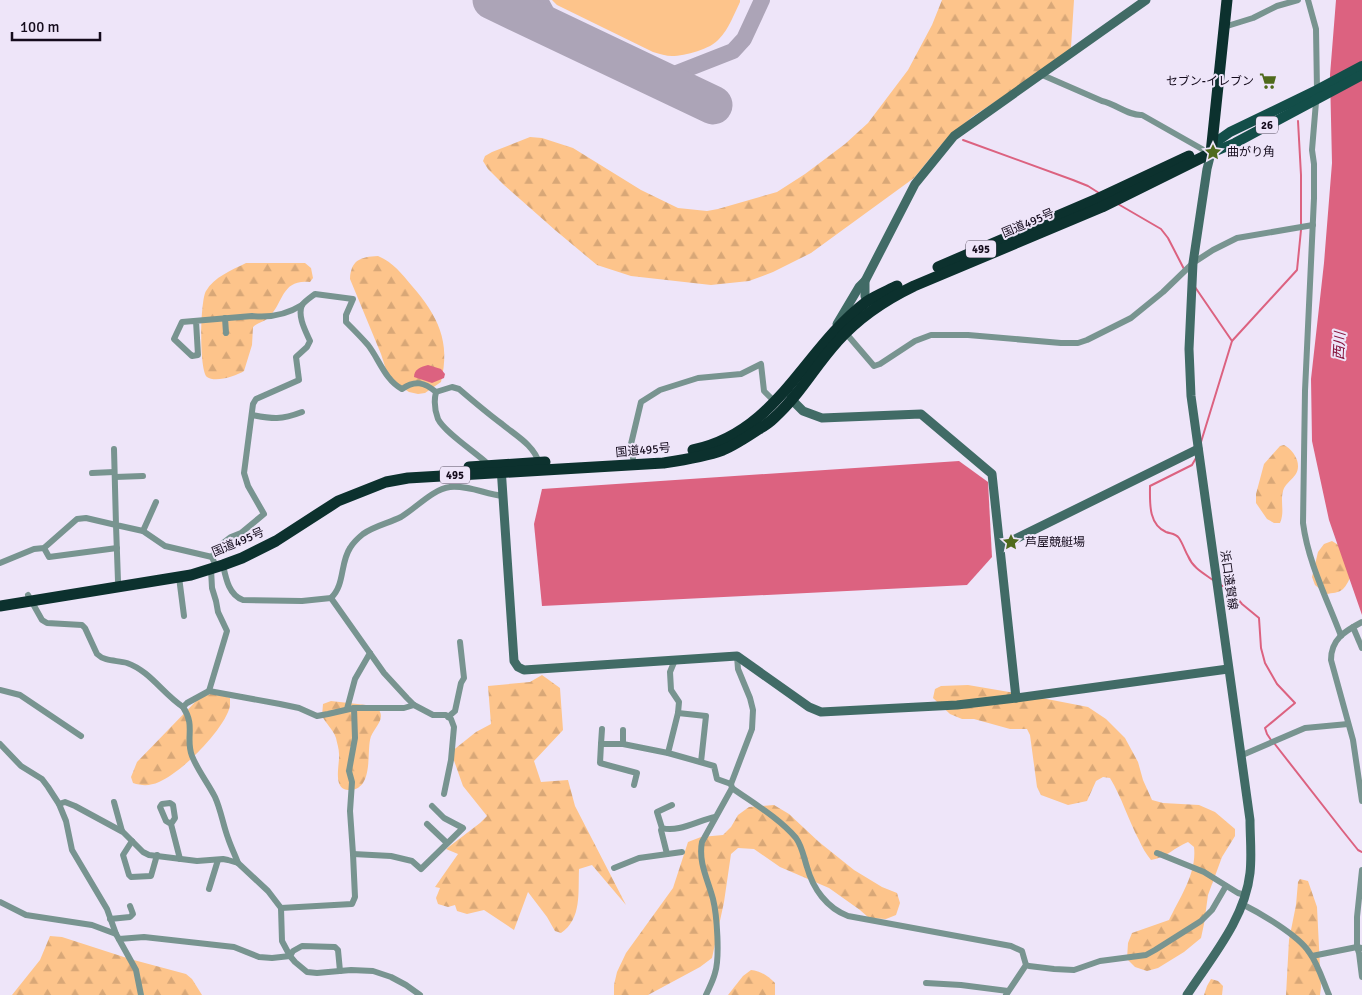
<svg xmlns="http://www.w3.org/2000/svg" width="1362" height="995" viewBox="0 0 1362 995" font-family="Signika,'Noto Sans JP',sans-serif">
<style>
.grass{fill:#fdc48b}
.forest{fill:url(#forest-firs)}
.water{fill:#dc6280}
.lines{fill:none;stroke-linecap:round;stroke-linejoin:round}
.stream{stroke:#dc6280;stroke-width:2}
.taxiway{stroke:#aca4b7;stroke-width:16}
.runway{stroke:#aca4b7;stroke-width:39}
.street{stroke:#789490;stroke-width:6}
.secondary{stroke:#416b66;stroke-width:9}
.primary{stroke:#134e49;stroke-width:10}
.highway{stroke:#0c312e;stroke-width:11}
.labels{text-anchor:middle;stroke-width:4;stroke-linejoin:round;paint-order:stroke}
.shield{fill:#eee5f9;stroke:#554c5e;stroke-width:1}
.shield-label{font-size:11px;font-weight:bold;fill:#140b1c}
.poi-label{font-size:12px;fill:#140b1c;stroke:#eee5f9;text-anchor:start}
.street-label{font-size:12px;fill:#140b1c;stroke:#eee5f9}
.water-label{font-size:14px;font-style:italic;fill:#85133c;stroke:#eee5f9}
</style>
<defs>
<pattern id="forest-firs" width="22" height="20" patternUnits="userSpaceOnUse" patternTransform="scale(1.25)"><rect width="22" height="20" fill="#fdc48b"/><path d="M5 1l3.5 6h-7zM16 11l3.5 6h-7z" fill="#d8a777"/></pattern>
</defs>
<rect width="100%" height="100%" fill="#eee5f9"/>
<!-- grass -->
<path class="grass" d="M552,0H740V2C734,14 729,29 719,39C711,49 685,56 672,56C666,56 660,54 653,52L557,5Z"/>
<!-- forest -->
<g class="forest">
<polygon points="942,0 1074,0 1071,47 1068,54 972,117 940,146 914,178 811,253 773,272 749,281 711,285 631,276 597,265 555,230 504,185 488,169 483,161 485,156 492,152 530,137 542,138 573,148 641,190 678,208 707,211 718,209 777,192 805,174 845,144 868,123 908,70 932,25"/>
<path d="M378,256C394,263 401,273 412,286C438,316 451,342 441,382L425,393L418,394L409,392L389,379L381,354L350,279C351,260 360,257 378,256Z"/>
<path d="M246,263H305L311,268L313,278L310,282C282,279 284,301 270,316C266,322 258,322 253,327L252,345L244,371C236,376 215,383 207,377C199,371 200,301 206,291C214,277 232,270 246,263Z"/>
<path d="M1284,445C1291,449 1294,453 1297,460C1302,477 1287,479 1283,491C1280,502 1285,512 1280,523H1274L1267,519L1256,503V494L1264,464L1280,446Z"/>
<path d="M1332,541L1340,546L1350,578C1343,592 1341,592 1326,594L1315,585L1312,577L1318,552L1324,544Z"/>
<path d="M542,675L560,688L563,730L534,761L541,782L568,780L575,806L626,905L592,865L579,869C578,892 582,919 561,933L555,931L547,917L528,892L514,930L484,910L467,914L457,911L455,905L448,907L438,904L436,898L440,888L435,887L458,854L446,849L480,823L487,816L463,786L451,752L476,732L491,724L488,686L530,682Z"/>
<path d="M968,685L1021,694L1088,707L1106,719L1125,738L1138,762L1143,780L1152,800L1163,803L1199,805L1215,812L1235,829V836L1222,857L1208,895L1204,924L1201,938L1184,952L1158,968L1147,971L1135,967L1127,959L1128,943L1132,933L1169,920C1180,897 1197,873 1194,847L1188,842C1175,847 1166,858 1151,860C1146,854 1142,847 1139,840C1128,819 1122,798 1110,778L1103,777L1096,781L1087,801L1068,805L1041,795L1037,787L1030,735L1027,729H1010L974,719H962L950,714L933,698L935,689L941,686Z"/>
<path d="M214,693L230,698C230,700 230,703 230,706C225,729 181,773 159,782C150,786 142,786 133,783L131,777L137,762L200,697Z"/>
<path d="M331,701L375,706C390,718 372,728 370,740C367,756 373,791 348,790C332,789 340,764 339,754C339,749 337,743 336,738C333,729 326,724 322,716L323,704Z"/>
<polygon points="774,805 789,814 819,842 854,870 882,887 897,893 900,903 896,915 886,919 869,918 860,910 829,888 780,867 754,849 738,848 731,854 724,902 712,958 700,967 648,995 614,995 614,985 617,972 626,953 673,888 688,842 701,837 723,835 731,827 738,815 749,807"/>
<polygon points="1300,879 1308,881 1317,907 1321,987 1320,995 1286,995 1289,940 1296,905 1298,882"/>
<polygon points="50,936 62,937 130,959 186,974 192,979 202,995 12,995 40,960"/>
<path d="M751,970C761,971 768,976 775,983V995H728L743,976Z"/>
<polygon points="1211,979 1218,981 1223,986 1222,995 1204,995 1207,986"/>
</g>
<!-- water -->
<g class="water">
<polygon points="1336,0 1362,0 1362,615 1329,520 1312,441 1311,379 1324,263 1332,163 1330,75"/>
<path d="M428,365L441,369L445,374L444,378L432,383L414,377C414,369 421,367 428,365Z"/>
<polygon points="959,461 988,482 992,557 967,585 542,606 534,524 542,489"/>
</g>
<g class="lines">
<!-- stream -->
<g class="stream">
<polyline points="1298,121 1301,175 1301,225"/>
<polyline points="963,140 1073,180 1088,186 1099,193"/>
<polyline points="1118,204 1161,229 1168,238 1184,269"/>
<polyline points="1195,287 1232,341"/>
<polyline points="1201,442 1232,341 1297,270 1301,230"/>
<path d="M1196,458L1192,465L1150,486C1150,502 1148,524 1166,532C1171,534 1175,533 1179,538C1183,544 1185,551 1188,556C1193,568 1203,573 1213,580"/>
<polyline points="1221,585 1231,591 1242,604 1259,618 1261,648 1265,663 1277,684 1295,703 1265,728 1267,734 1271,740"/>
<polyline points="1274,743 1342,830 1358,850 1362,852"/>
</g>
<!-- taxiway -->
<g class="taxiway">
<polyline points="540,0 557,31"/>
<polyline points="659,80 733,51 744,39 762,0"/>
</g>
<!-- runway -->
<polyline class="runway" points="492,0 713,105"/>
<!-- street -->
<g class="street">
<path d="M1308,0L1316,29L1317,90L1312,150L1314,164V198L1305,391L1303,523C1308,562 1327,599 1341,636"/>
<polyline points="1224,27 1253,18 1277,6 1298,0"/>
<path d="M1040,74L1102,101C1116,104 1129,116 1142,115L1202,149"/>
<polyline points="225,318 226,333"/>
<path d="M196,321L198,355L192,356L174,339L182,322L252,316C271,318 286,315 302,305"/>
<polyline points="844,331 874,366 880,364 915,341 931,335 968,335 1061,343 1078,343 1087,340 1131,318 1163,292 1193,263 1213,250 1237,238 1313,225"/>
<path d="M436,392L452,387L459,389C473,401 487,413 502,424C515,435 534,445 539,463"/>
<path d="M252,415C273,419 281,420 302,412"/>
<polyline points="114,449 116,525 143,531 165,546 212,557"/>
<polyline points="633,458 631,444 641,402 660,390 698,378 741,374 761,364 764,391 775,402"/>
<polyline points="92,473 114,472"/>
<polyline points="115,477 143,476"/>
<polyline points="143,531 156,502"/>
<polyline points="44,548 49,557 117,548"/>
<path d="M214,562L212,557L218,547L231,537L241,533L264,514L248,486L244,473L253,404L256,399L299,380L296,357L307,347L310,341C306,332 297,316 302,305C305,301 311,297 315,294L353,299L346,315V322C353,329 361,337 368,345C379,359 385,380 402,389C415,380 424,382 436,392C434,400 435,411 438,419C445,433 477,453 489,465"/>
<polyline points="0,563 34,549 44,548 77,519 86,518 116,525 118,581"/>
<path d="M223,565C226,579 229,595 243,600L302,601L331,598C345,585 340,563 350,548C353,543 358,538 363,534C374,526 389,523 401,517C416,508 433,489 450,487C468,485 485,494 503,496"/>
<polyline points="179,577 184,616"/>
<path d="M28,595L42,620L47,623L82,625L85,628L97,654C105,662 117,660 127,663C150,671 163,694 183,707C196,726 185,738 192,756C198,771 208,783 215,797C221,810 223,825 228,838C231,847 235,855 238,863"/>
<polyline points="331,598 384,673 407,698 414,705 433,715 446,715 451,719 454,727 451,760 444,794"/>
<path d="M1362,622C1345,631 1331,639 1331,660L1353,740L1362,801"/>
<polyline points="1353,627 1362,648"/>
<polyline points="675,660 670,672 671,690 679,702 678,713 668,753 714,766 717,779 731,784"/>
<polyline points="0,690 20,695 81,736"/>
<polyline points="209,691 227,631 218,612 216,601 212,588 211,569"/>
<polyline points="183,707 187,703 209,691 280,704 299,708 317,716 328,714 354,708 404,708 414,705"/>
<polyline points="347,709 355,679 370,653"/>
<polyline points="678,713 706,716 701,762"/>
<polyline points="448,717 455,711 461,683 464,678 460,642"/>
<polyline points="602,729 601,744 623,744 668,753"/>
<polyline points="0,744 21,766 42,779 48,787 59,804 66,821 72,850 107,909 116,934 136,970 141,995"/>
<polyline points="601,744 600,763 637,773 634,785"/>
<polyline points="623,744 623,730"/>
<polyline points="1240,756 1305,728 1348,724"/>
<path d="M732,788C753,803 779,818 796,838C802,846 804,858 807,867C813,889 827,908 848,916L1011,946L1022,951L1026,965L1006,995"/>
<polyline points="114,802 122,831"/>
<polyline points="59,804 65,802 75,806 123,832 143,852 149,855 197,861 223,859 228,860 238,863 268,891 281,908 282,941 290,956 295,962 307,972 317,973 351,970 373,971 391,977 406,985 420,995"/>
<path d="M672,805L657,812L662,828C678,833 699,820 715,817"/>
<polyline points="171,824 175,818 173,805 170,803 162,804 160,807 166,821 171,824 180,859"/>
<polyline points="427,824 447,843"/>
<polyline points="662,828 661,830 667,854"/>
<polyline points="132,841 123,855 129,875 131,877 151,876 157,855"/>
<polyline points="1157,853 1204,872 1238,893 1245,895"/>
<polyline points="353,854 391,856 412,861 421,869 463,828 444,818 432,806"/>
<polyline points="614,868 639,858 682,852"/>
<polyline points="1362,870 1357,917 1357,947 1359,953 1362,977"/>
<polyline points="209,889 218,860"/>
<polyline points="0,902 26,915 92,925 116,934"/>
<path d="M1242,904C1260,913 1298,935 1309,952C1318,964 1323,981 1329,995"/>
<polyline points="281,908 352,904 355,897 353,854 350,811 352,782 349,771 355,738 354,708"/>
<polyline points="110,919 130,917 133,914 130,906"/>
<polyline points="119,939 144,937 234,947 259,957 272,958 290,956 293,951 302,946 335,947 338,950 340,971"/>
<polyline points="1312,956 1357,947 1362,948"/>
<polyline points="1026,965 1029,966 1054,969 1074,970 1100,961 1146,955 1155,950 1201,921 1212,910 1226,886"/>
<polyline points="926,983 961,985 1008,991"/>
<path d="M706,995C709,988 713,981 715,973C720,958 717,915 713,899C708,880 698,862 702,842L732,788L731,784L752,729L753,710L750,698L738,669L737,656"/>
</g>
<!-- secondary -->
<g class="secondary">
<polyline points="867,302 865,296 865,281 915,184 954,136 1146,0"/>
<polyline points="837,324 859,287 865,281"/>
<polyline points="791,394 792,400 803,411 822,418 921,414 992,474 1016,698"/>
<polyline points="501,467 514,661 518,667 524,670 737,656 809,707 821,712 957,705 1016,698 1228,669"/>
<polyline points="1001,546 1198,449"/>
<path d="M1187,995C1211,958 1245,919 1250,873C1252,855 1250,837 1250,820L1191,396L1189,349L1193,263L1207,169L1211,153"/>
</g>
<!-- primary -->
<g class="primary">
<polyline points="1213,144 1230,132 1317,90 1362,66"/>
<polyline points="1211,153 1235,143 1362,75"/>
</g>
<!-- highway -->
<g class="highway">
<polyline points="938,267 1097,199 1189,156"/>
<path d="M693,450C778,432 803,350 866,302C875,296 887,291 897,286"/>
<polyline points="469,467 545,462"/>
<path d="M0,606L191,575L223,565L242,558L276,541L338,501L386,482L408,478L663,463C683,460 704,457 723,450C735,445 747,437 759,429C764,426 770,422 774,418C799,396 815,366 837,342C858,318 885,300 914,286L1102,207L1211,153L1227,0"/>
</g>
</g>
<!-- icons -->
<defs>
<g id="supermarket-bare" transform="scale(1.35)"><path d="M-6-5.5h2.5l.6 2H6L4.5 2H-2.5L-4.4-4H-6ZM-1.5 3.2a1.3 1.3 0 1 0 .1 0ZM3 3.2a1.3 1.3 0 1 0 .1 0Z" fill="#4f6a1c" stroke="#eee5f9" stroke-width="2.5" paint-order="stroke"/></g>
<g id="sight-bare" transform="scale(1.35)"><path d="M0-6L1.8-2.2L6-1.7L2.9 1.2L3.7 5.4L0 3.3L-3.7 5.4L-2.9 1.2L-6-1.7L-1.8-2.2Z" fill="#4f6a1c" stroke="#eee5f9" stroke-width="2.5" paint-order="stroke"/></g>
</defs>
<g fill-rule="evenodd">
<use href="#supermarket-bare" x="1268" y="81"/>
<use href="#sight-bare" x="1213" y="152"/>
<use href="#sight-bare" x="1011" y="542"/>
</g>
<g class="labels">
<!-- shield labels -->
<g class="shield">
<rect x="1256" y="116.5" width="22" height="17" rx="4"/>
<rect x="966" y="240.5" width="30" height="17" rx="4"/>
<rect x="440" y="466.5" width="30" height="17" rx="4"/>
</g>
<g class="shield-label">
<text x="1267" y="129">26</text>
<text x="981" y="253">495</text>
<text x="455" y="479">495</text>
</g>
<!-- poi labels -->
<g class="poi-label">
<text x="1254" y="85" text-anchor="end">セブン-イレブン</text>
<text x="1227" y="156">曲がり角</text>
<text x="1025" y="546">芦屋競艇場</text>
</g>
<!-- street labels -->
<g class="street-label">
<text transform="translate(1028 223) rotate(-23)" y="4">国道495号</text>
<text transform="translate(643 450) rotate(-5)" y="4">国道495号</text>
<text transform="translate(238 542) rotate(-23)" y="4">国道495号</text>
<text transform="translate(1229 580) rotate(82)" y="4">浜口遠賀線</text>
</g>
<!-- water labels -->
<g class="water-label">
<text transform="translate(1339 346) rotate(-87)" y="5">西川</text>
</g>
</g>
<!-- scale -->
<path d="M12 32v8h88v-8" fill="none" stroke="#140b1c" stroke-width="2.5"/>
<text x="20" y="32" font-size="15" fill="#140b1c" stroke="#eee5f9" stroke-width="4" paint-order="stroke">100 m</text>
</svg>
